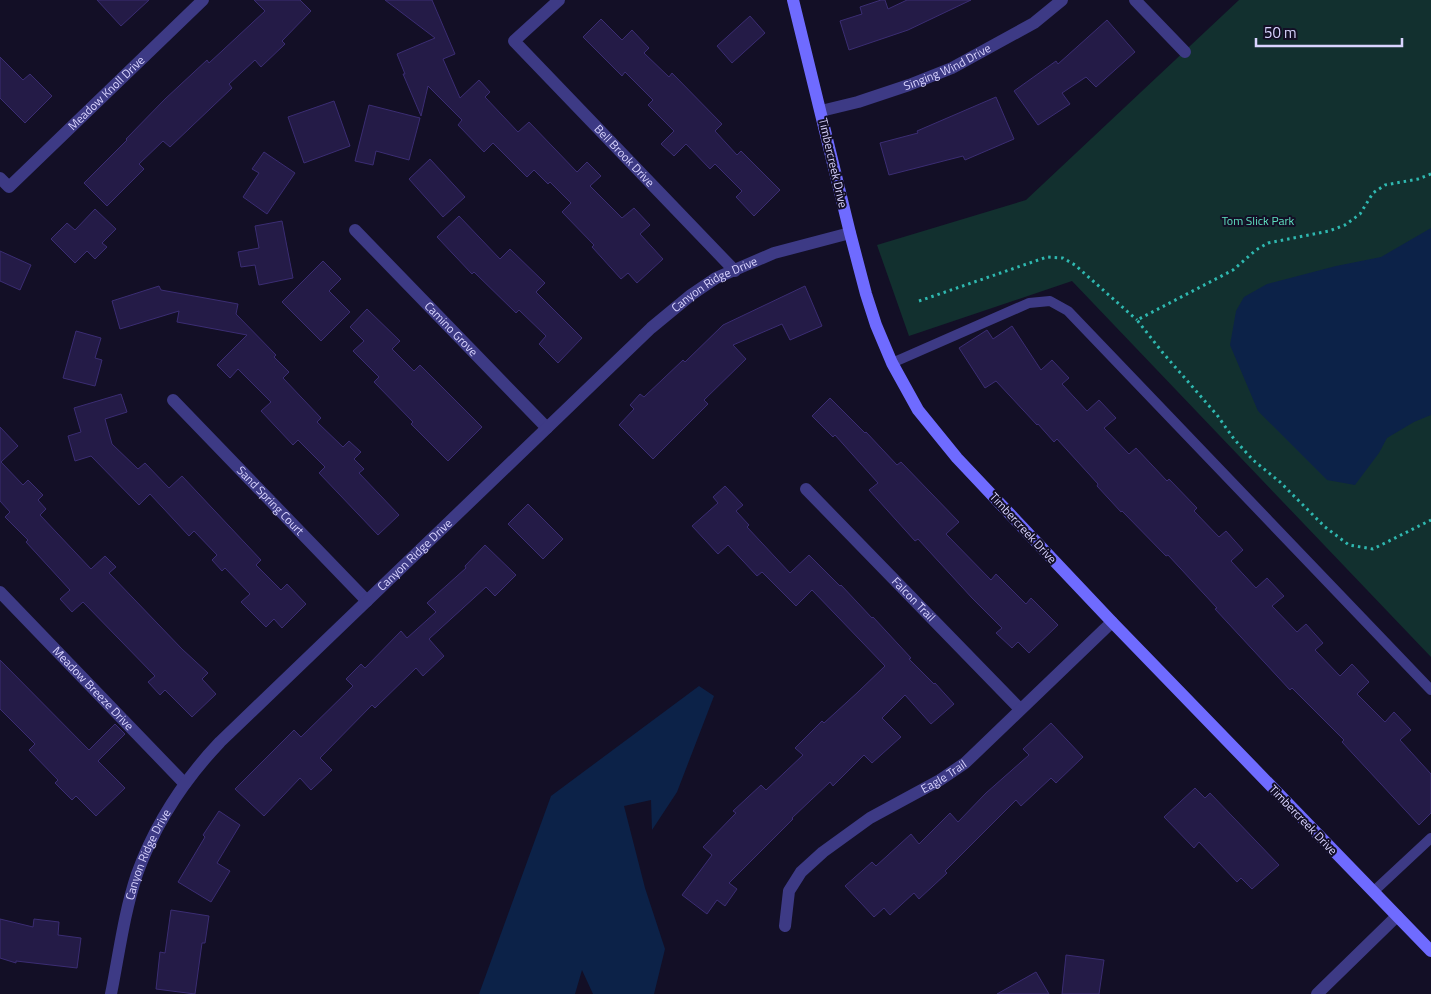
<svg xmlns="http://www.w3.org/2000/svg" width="1431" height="994" viewBox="0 0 1431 994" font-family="'Titillium Web',sans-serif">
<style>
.green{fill:#12302f}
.water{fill:#0c2248}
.building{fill:#241b47;stroke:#3b2d73}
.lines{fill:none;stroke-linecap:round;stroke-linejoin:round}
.path{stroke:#2fb8b0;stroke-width:3;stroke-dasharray:2.5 4;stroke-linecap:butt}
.lane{stroke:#3d3a85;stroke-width:10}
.street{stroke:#3d3a85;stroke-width:12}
.secondary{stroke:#6f6bff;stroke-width:12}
.labels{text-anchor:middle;stroke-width:4;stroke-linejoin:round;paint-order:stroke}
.street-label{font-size:12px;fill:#d9d4ff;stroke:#130f26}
.park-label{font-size:12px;fill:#5fe0c0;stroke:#130f26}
</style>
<rect width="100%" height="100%" fill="#130f26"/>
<!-- green -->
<polygon class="green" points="1239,0 1431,0 1431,657 1072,281 909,336 877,245 1026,200"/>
<!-- water -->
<g class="water">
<polygon points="1431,228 1431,415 1414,422 1387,438 1379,453 1355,485 1327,480 1258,411 1230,345 1236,311 1244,297 1267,284 1336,266 1381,257"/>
<polygon points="699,686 714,696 677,792 652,830 651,800 624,806 645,888 665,949 654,994 593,994 582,970 575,994 479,994 551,796"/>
</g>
<!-- building -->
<g class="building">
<polygon points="97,0 149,0 121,26"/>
<polygon points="254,0 300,0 311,11 282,41 285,44 261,67 255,60 229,84 232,88 170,147 163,141 139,164 144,169 107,206 84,183 127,140 126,139 165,99 207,60 209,63 265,11"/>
<polygon points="385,0 432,0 455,54 443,59 460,98 479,80 490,92 485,97 518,132 529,122 577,172 587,162 601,176 590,186 622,218 634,208 650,225 640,234 663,259 637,283 628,273 621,279 592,247 594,245 562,212 571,203 550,182 548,184 534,170 527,177 493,143 484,152 458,125 462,120 428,86 421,116 403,74 405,74 397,54 435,38"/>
<polygon points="881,0 885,0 888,9 907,0 971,0 908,30 849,50 840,21 862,14 860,7"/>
<polygon points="750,16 765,33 732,63 717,46"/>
<polygon points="601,19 622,40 632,30 649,48 644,53 669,77 672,73 722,124 715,131 737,155 741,151 780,190 754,216 736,197 742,191 715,164 710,169 686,144 674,156 661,144 674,131 648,105 653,100 625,72 622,76 583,37"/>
<polygon points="1107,20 1135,52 1096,87 1086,77 1062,93 1070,104 1038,125 1014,91 1056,61 1058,64"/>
<polygon points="0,57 23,80 30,74 52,96 25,123 0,98"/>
<polygon points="996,97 1014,139 965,160 963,156 889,175 880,143 918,133 917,131"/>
<polygon points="334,101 350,146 304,163 288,117"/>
<polygon points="369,105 420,118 409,160 376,151 373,165 355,161"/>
<polygon points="264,152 295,173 267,214 243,197 259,173 252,169"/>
<polygon points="430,159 465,197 443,217 409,179"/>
<polygon points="95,209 116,229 102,243 107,247 95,259 87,251 75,263 51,239 67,223 75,230"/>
<polygon points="459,216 500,259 510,249 545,283 536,292 582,338 558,363 539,344 546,336 519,310 516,313 474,272 472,274 437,237"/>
<polygon points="282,221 293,278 259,285 255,265 241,267 238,252 259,248 255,226"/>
<polygon points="0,251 31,265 20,290 0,281"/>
<polygon points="323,261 341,279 329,291 350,312 321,341 282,302"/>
<polygon points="159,286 161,290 238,304 236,314 276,355 274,357 289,372 283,378 321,418 317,422 343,447 349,441 361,452 354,459 364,469 359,473 399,515 378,535 319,473 325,467 298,440 293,445 261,411 271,402 238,369 230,378 217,365 247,335 177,322 179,311 120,329 112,301"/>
<polygon points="805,286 822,326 790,340 782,324 733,345 746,359 704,400 708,404 653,459 619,425 634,409 630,405 640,394 644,397 683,360 685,362 723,325"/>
<polygon points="367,309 400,341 392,349 414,371 420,365 482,427 448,461 411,424 413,422 374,382 379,377 353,351 364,341 350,327"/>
<polygon points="1012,326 1041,370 1052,360 1069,378 1062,384 1087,411 1099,400 1116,418 1104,428 1129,454 1136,448 1167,481 1169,479 1197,508 1194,511 1219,537 1226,531 1243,550 1231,561 1256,588 1267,578 1284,596 1272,606 1297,632 1306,624 1323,643 1315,650 1340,676 1352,664 1369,682 1357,694 1385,722 1394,712 1411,730 1400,740 1431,774 1431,813 1419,825 1342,742 1344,740 1292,688 1290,690 1215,609 1217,608 1168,555 1166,556 1122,511 1121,512 1097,486 1098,484 1057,439 1054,442 1038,424 1037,425 996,381 985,388 959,348 987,330 993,339"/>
<polygon points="76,331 101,338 95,358 102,360 95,386 63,378"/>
<polygon points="121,394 127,412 105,419 112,444 138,469 145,463 169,488 182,476 261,560 256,565 281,590 287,584 306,604 282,628 274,619 266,627 241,602 250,594 225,568 222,571 212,560 217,555 194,531 189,536 150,494 139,505 91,456 75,461 68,436 81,432 74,408"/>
<polygon points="830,398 865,433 866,432 897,465 901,462 959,522 946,534 991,580 996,574 1026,604 1031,598 1058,625 1029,653 1018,642 1012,648 996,633 1002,628 972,598 918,539 915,541 869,490 878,483 835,435 833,437 812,416"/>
<polygon points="0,427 18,446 1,462 23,485 28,480 43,495 38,500 46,509 40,515 91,569 105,556 116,567 109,573 182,649 208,673 202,679 216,694 192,717 165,690 160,695 148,682 155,676 83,602 72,612 60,599 70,590 26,542 28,540 5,517 10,512 0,501"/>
<polygon points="725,486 743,505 736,511 749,525 747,527 790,573 809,555 840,586 841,585 872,618 873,617 911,658 909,659 934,684 935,683 954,704 931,724 905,695 882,718 901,737 872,763 864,755 833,786 830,782 792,818 793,819 729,883 737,889 725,906 717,900 707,914 682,895 712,855 703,847 736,813 733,811 761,785 766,790 803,755 795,748 822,721 824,723 858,692 885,666 812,590 796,606 762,572 757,576 728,545 718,554 692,526 718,503 713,497"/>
<polygon points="528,504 563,539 543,559 508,524"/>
<polygon points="485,545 516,575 495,596 486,587 429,639 444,656 423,676 416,668 375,708 372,705 320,758 332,770 311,790 300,778 264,816 235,789 294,730 301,737 353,686 346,679 361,664 365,668 401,631 407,638 436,612 427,603 466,568 465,566"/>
<polygon points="0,660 89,750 115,724 125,734 98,761 125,788 96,816 76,796 72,800 55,783 58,780 29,750 35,744 0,709"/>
<polygon points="1051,723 1083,757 1056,783 1051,778 1021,806 1016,800 945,871 947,873 919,899 914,893 890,915 884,908 874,917 845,886 872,862 876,866 911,834 919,844 950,813 958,822 986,793 1029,755 1023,749"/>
<polygon points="1195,788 1205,798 1210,793 1279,865 1252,889 1241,878 1237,882 1199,842 1194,848 1164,817"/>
<polygon points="219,811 240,825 217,863 230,871 211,902 178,882 205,837 203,835"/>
<polygon points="171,910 209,916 205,943 202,943 195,994 156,989 160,952 165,953"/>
<polygon points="0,919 33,927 34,919 59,922 58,935 81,938 77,968 16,961 16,963 0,958"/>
<polygon points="1066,955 1104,960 1099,994 1062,994"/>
<polygon points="1036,972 1049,994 997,994"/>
</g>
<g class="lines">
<!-- path -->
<g class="path">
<polyline points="1431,174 1418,179 1385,185 1373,193 1360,214 1345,225 1329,231 1268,243 1256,250 1233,270 1137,320 1163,353 1217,415 1234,439 1253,460 1280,482 1325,527 1349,545 1373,549 1431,520"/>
<polyline points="919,301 1047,257 1063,258 1075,265 1137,320"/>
</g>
<!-- lane -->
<g class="lane">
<polyline points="892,363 1029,303 1050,301 1068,311 1431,690"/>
<polyline points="1373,892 1431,838"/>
</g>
<!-- street -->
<g class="street">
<path id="s1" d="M559,0L514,41L735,271"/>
<polyline points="1135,0 1185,52"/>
<path id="s2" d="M821,111L858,102L909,85L952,68L1034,23L1062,0"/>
<path id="s3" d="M0,178L9,187L203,0"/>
<path id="s4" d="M355,230L547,428"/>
<path id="s5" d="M173,400L367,601"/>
<path id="s6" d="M806,489L1020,709"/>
<path id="s7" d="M0,592L185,784"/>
<path id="s8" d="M785,926L789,891L801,872L823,852L870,818L940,780L965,763L1112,622"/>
<path id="s9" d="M111,994C119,954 124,913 137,874C155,824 184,780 220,742L651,328L691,295L716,278L774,253L850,233"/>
<polyline points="1317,994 1397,916"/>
</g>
<!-- secondary -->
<polyline class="secondary" points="793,0 850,233 866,294 876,325 892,363 918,410 957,458 1112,622 1431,951"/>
</g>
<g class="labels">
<!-- street labels -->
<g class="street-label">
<text dy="4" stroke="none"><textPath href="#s2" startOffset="134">Singing Wind Drive</textPath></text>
<text dy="4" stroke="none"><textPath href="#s3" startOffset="148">Meadow Knoll Drive</textPath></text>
<text dy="4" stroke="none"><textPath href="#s1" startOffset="220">Bell Brook Drive</textPath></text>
<text transform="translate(833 163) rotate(77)" y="4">Timbercreek Drive</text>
<text dy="4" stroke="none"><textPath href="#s9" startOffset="955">Canyon Ridge Drive</textPath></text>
<text dy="4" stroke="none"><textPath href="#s4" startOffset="138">Camino Grove</textPath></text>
<text dy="4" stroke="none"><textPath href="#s5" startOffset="140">Sand Spring Court</textPath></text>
<text transform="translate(1023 528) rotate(47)" y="4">Timbercreek Drive</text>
<text dy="4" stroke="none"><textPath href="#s9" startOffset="550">Canyon Ridge Drive</textPath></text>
<text dy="4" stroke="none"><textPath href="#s6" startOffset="154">Falcon Trail</textPath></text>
<text dy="4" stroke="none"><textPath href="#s7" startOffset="134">Meadow Breeze Drive</textPath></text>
<text dy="4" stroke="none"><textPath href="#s8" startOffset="230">Eagle Trail</textPath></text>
<text transform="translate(1303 820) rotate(46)" y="4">Timbercreek Drive</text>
<text dy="4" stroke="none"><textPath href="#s9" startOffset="145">Canyon Ridge Drive</textPath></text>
</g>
<!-- park labels -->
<g class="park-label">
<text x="1258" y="225">Tom Slick Park</text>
</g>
</g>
<!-- scale -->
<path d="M1256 38v8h146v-8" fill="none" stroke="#d9d4ff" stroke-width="2.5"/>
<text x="1264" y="38" font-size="15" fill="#d9d4ff" stroke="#130f26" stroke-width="4" paint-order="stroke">50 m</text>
</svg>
